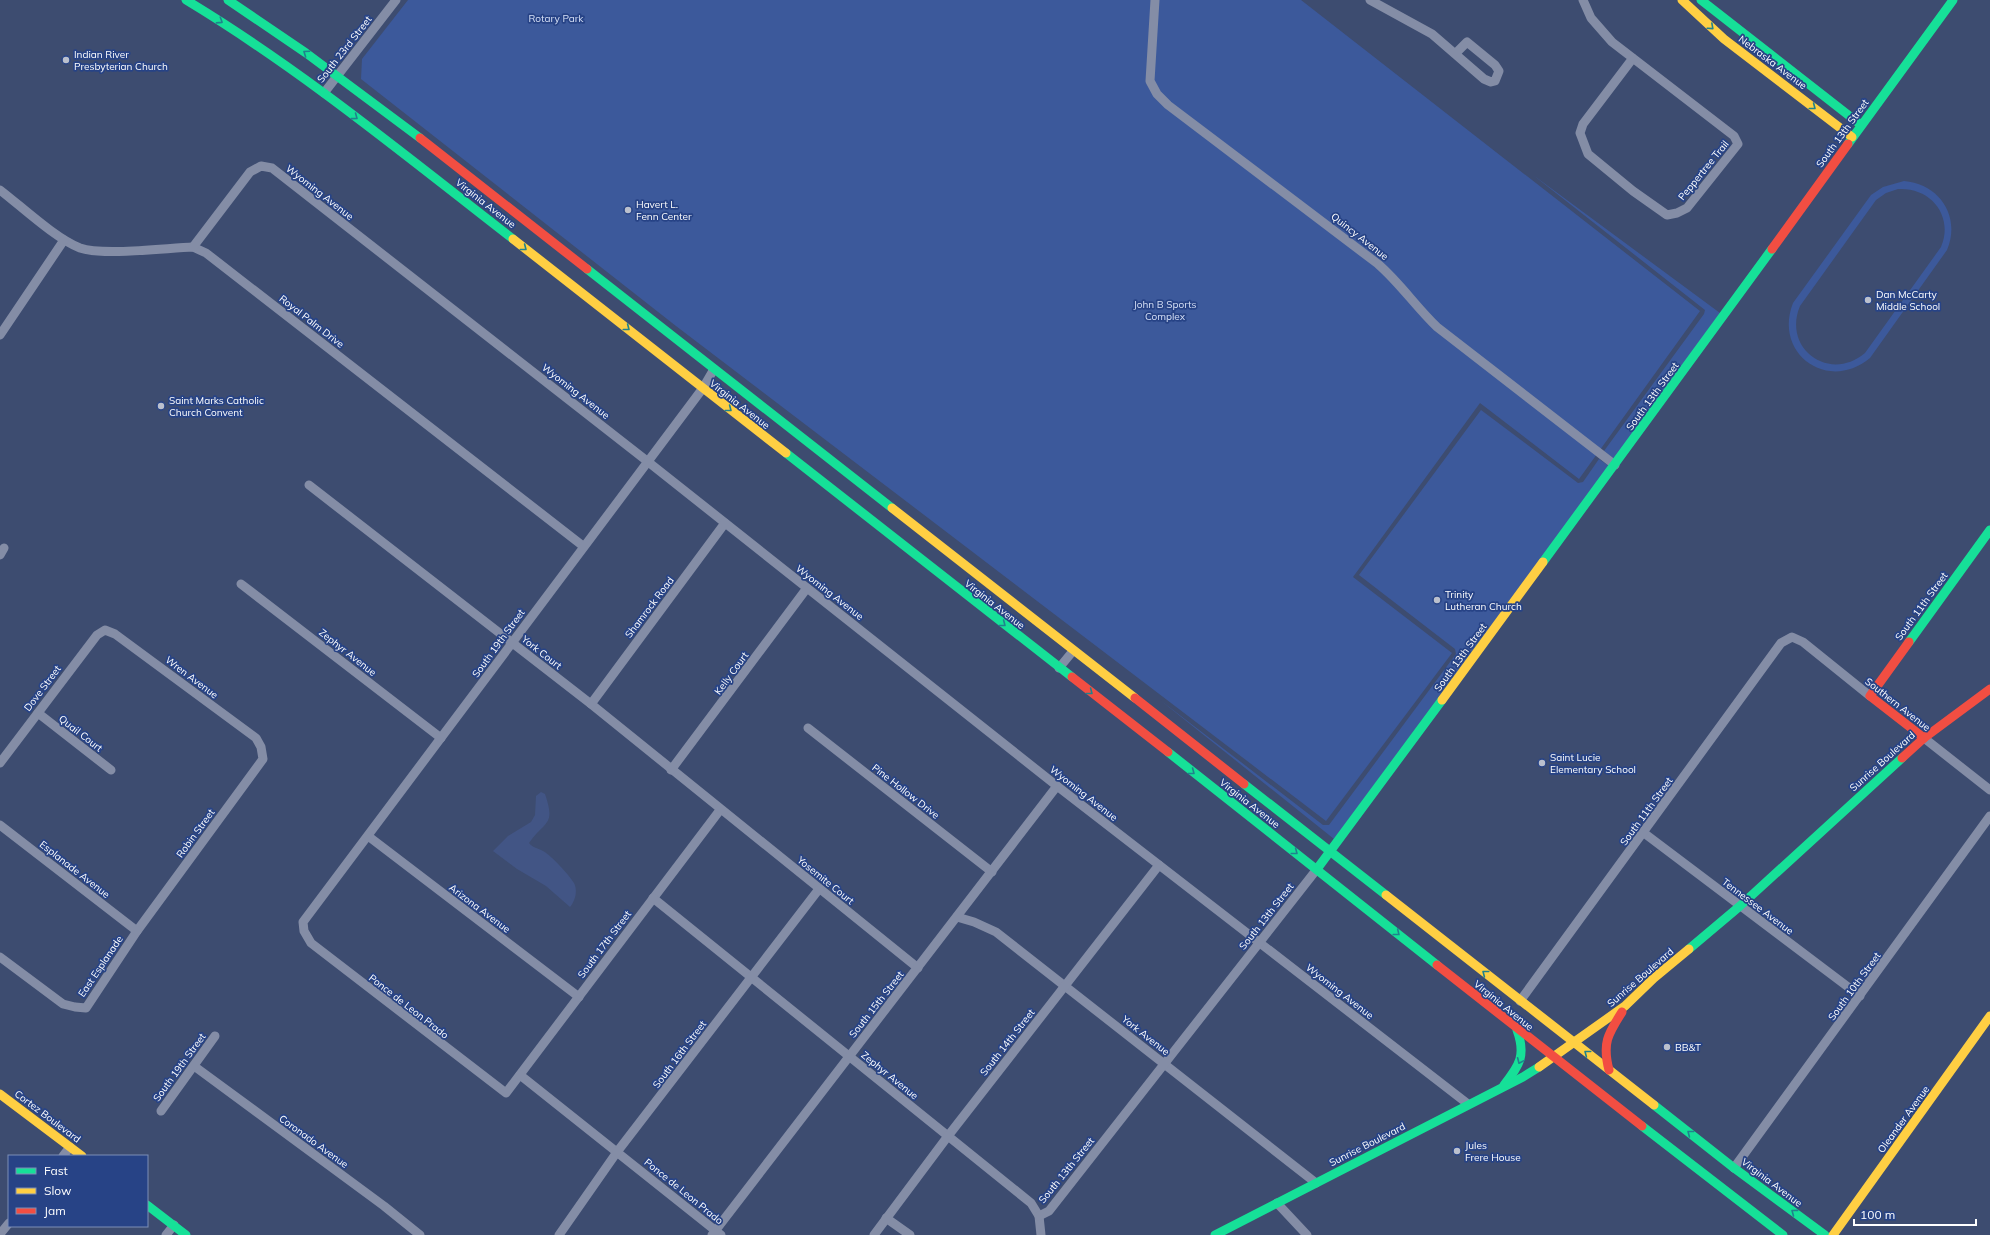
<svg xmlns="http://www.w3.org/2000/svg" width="1990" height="1235" viewBox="0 0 1990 1235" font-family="Mulish,sans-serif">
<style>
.green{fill:#3c599b;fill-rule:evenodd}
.water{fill:#425585}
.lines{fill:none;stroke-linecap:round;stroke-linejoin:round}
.street{stroke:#848da6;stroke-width:9}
.fast{stroke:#16e098;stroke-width:9}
.slow{stroke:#ffcf43;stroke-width:9}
.jam{stroke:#f24e42;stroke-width:9}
.oneway{stroke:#20828d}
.poi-dot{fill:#bbc0cd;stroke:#274386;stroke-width:1.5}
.labels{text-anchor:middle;stroke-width:3.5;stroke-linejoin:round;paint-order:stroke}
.park-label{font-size:10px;fill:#d6e0f6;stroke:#274386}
.street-label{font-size:10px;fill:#fff;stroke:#274386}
.poi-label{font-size:10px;fill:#fff;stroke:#274386;text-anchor:start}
</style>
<rect width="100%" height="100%" fill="#3d4c70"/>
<!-- green -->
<g class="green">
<polygon points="408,0 1301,0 1700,311 1579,479 1480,403 1353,577 1452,653 1326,821 676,326 361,79 362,59"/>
<polygon points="1533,175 1720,313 1614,459 1604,451 1704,314 1705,310"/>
<path d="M1904,181C1940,184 1961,217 1947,250L1870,358C1828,393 1773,354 1793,303L1871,195L1883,187ZM1898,189C1931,187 1954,216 1941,247L1865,353C1830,383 1782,349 1800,306L1876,200L1886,193Z"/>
<polygon points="1481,410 1578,483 1583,482 1599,459 1609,466 1334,839 1160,700 1323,825 1329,825 1456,654 1455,649 1359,575"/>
</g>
<!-- water -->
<path class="water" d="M541,792L545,794C556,826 545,820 529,843C533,848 538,848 543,851C552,856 569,875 574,883C578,891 575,901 570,907L546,886L517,869L493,851L508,836L531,822L535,815L536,796Z"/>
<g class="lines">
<!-- street -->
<g class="street">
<path d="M1155,0L1150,81L1157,94L1168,105L1378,264C1400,283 1416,307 1437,327L1615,465"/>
<polyline points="1370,0 1432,34 1484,79 1491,82 1495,81 1499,71 1495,65 1467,42 1455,54"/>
<polyline points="1583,0 1591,18 1612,42 1734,136 1738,144 1687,208 1677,213 1667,215 1633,191 1588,154 1580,133 1583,124 1633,58"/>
<polyline points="324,93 396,0"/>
<path d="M0,190C21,206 56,239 80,248C103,256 166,248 193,247L206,253L583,546"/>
<polyline points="193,247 250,172 261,166 272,168 647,461 1057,786 1468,1104"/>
<polyline points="0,335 64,240"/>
<polyline points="714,369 703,388 303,922 304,931 311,943 506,1093 720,810"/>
<polyline points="309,485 591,704 918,968"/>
<polyline points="0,555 4,548"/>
<polyline points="241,584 441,738"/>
<polyline points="1059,668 1073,651"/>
<polyline points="591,704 725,523"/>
<polyline points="38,713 111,770"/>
<polyline points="808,728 992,872"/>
<polyline points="1924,738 1990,790"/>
<polyline points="0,763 97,635 105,630 115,634 256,738 261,747 263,759 137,931 86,1008 75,1007 63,1004 0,957"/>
<polyline points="671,770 807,588"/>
<polyline points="0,825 137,931"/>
<polyline points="1644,833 1860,996"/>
<polyline points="368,836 579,997"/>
<polyline points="653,898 1031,1203 1039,1216 1041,1235"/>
<polyline points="957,917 974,922 996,932 1316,1183"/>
<polyline points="1520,1001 1781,643 1792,637 1803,642 1870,696"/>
<polyline points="194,1066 384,1206 420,1235"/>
<polyline points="520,1075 721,1235"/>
<polyline points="161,1111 215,1036"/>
<polyline points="63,1156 70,1147"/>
<polyline points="1734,1168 1990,816"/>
<polyline points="1277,1203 1307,1235"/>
<polyline points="1039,1216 1049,1211 1317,869"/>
<polyline points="886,1218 910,1235"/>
<polyline points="0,1234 9,1223"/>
<polyline points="166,1235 174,1225"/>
<polyline points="559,1235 617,1152 819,889"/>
<polyline points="712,1235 1057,786"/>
<polyline points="874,1235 948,1136 1159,865"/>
</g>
<!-- fast -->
<g class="fast">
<path d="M186,0C302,70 406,156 513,239"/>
<polyline points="228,0 306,53 420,138"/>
<polyline points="1701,0 1861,125"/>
<polyline points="1848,144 1953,0"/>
<polyline points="587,269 892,508"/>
<polyline points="786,453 1072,677"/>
<polyline points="1543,562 1772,249"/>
<polyline points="1909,642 1990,530"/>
<polyline points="1168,752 1437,965"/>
<polyline points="1244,784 1386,895"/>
<polyline points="1317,869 1442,700"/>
<polyline points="1689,949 1740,906 1902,758"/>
<path d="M1504,1085C1520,1065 1526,1055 1517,1030"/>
<polyline points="1654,1105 1734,1168 1825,1235"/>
<polyline points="1642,1126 1783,1235"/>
<polyline points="147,1205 186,1235"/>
<polyline points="1215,1235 1523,1077 1539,1067"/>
</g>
<!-- slow -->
<g class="slow">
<polyline points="1682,0 1724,39 1852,137"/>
<polyline points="513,239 786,453"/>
<polyline points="892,508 1135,698"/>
<polyline points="1442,700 1543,562"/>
<polyline points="1386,895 1654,1105"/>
<polyline points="1539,1067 1625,1006 1654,978 1689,949"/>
<polyline points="0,1094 82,1156"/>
<polyline points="1833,1235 1990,1016"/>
</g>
<!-- jam -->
<g class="jam">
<polyline points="420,138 587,269"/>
<polyline points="1772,249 1848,144"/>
<polyline points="1909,642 1870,696 1924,738"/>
<polyline points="1072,677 1168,752"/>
<polyline points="1135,698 1244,784"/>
<polyline points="1902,758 1924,738 1990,689"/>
<polyline points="1437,965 1642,1126"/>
<path d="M1609,1070C1602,1043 1608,1034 1622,1012"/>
</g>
</g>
<!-- one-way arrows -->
<defs><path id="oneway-chevron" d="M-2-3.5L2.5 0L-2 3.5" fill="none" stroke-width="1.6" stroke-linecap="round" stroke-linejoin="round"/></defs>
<g class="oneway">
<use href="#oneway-chevron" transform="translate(220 21) rotate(33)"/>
<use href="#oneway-chevron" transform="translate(1711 27) rotate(42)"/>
<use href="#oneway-chevron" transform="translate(306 53) rotate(-145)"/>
<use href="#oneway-chevron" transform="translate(1813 107) rotate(38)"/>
<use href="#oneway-chevron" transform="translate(355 117) rotate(37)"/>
<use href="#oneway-chevron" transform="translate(524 248) rotate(38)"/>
<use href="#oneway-chevron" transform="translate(627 328) rotate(38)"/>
<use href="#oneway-chevron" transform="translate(729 409) rotate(38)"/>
<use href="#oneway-chevron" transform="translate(1003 624) rotate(38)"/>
<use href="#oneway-chevron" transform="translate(1090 692) rotate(38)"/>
<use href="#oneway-chevron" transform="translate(1192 772) rotate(38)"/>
<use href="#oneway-chevron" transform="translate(1295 852) rotate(38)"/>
<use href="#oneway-chevron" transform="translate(1397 933) rotate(39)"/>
<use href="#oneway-chevron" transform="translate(1485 973) rotate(-142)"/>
<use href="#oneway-chevron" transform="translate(1587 1053) rotate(-142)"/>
<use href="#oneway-chevron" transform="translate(1520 1061) rotate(114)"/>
<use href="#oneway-chevron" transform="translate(1690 1133) rotate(-142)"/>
<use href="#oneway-chevron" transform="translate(1794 1212) rotate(-143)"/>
</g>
<!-- markers -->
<g class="poi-dot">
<circle cx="66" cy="60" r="4"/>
<circle cx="628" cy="210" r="4"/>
<circle cx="1868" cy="300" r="4"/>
<circle cx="161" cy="406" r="4"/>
<circle cx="1437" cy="600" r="4"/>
<circle cx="1542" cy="763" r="4"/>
<circle cx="1667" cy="1047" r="4"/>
<circle cx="1457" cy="1151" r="4"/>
</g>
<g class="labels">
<!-- park labels -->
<g class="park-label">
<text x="556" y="22">Rotary Park</text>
<text x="1165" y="308">John B Sports<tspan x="1165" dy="12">Complex</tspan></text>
</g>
<!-- street labels -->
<g class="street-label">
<text transform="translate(344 49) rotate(-52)" y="4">South 23rd Street</text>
<text transform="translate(1773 62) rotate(37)" y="4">Nebraska Avenue</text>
<text transform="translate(1842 133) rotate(-54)" y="4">South 13th Street</text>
<text transform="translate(1703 170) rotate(-51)" y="4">Peppertree Trail</text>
<text transform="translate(320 192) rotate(38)" y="4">Wyoming Avenue</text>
<text transform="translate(486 203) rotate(38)" y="4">Virginia Avenue</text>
<text transform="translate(1360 236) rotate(38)" y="4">Quincy Avenue</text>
<text transform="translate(312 321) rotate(38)" y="4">Royal Palm Drive</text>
<text transform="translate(576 391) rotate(38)" y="4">Wyoming Avenue</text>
<text transform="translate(1652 396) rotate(-54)" y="4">South 13th Street</text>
<text transform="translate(740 404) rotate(38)" y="4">Virginia Avenue</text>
<text transform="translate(830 592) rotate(38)" y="4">Wyoming Avenue</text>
<text transform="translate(995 604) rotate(38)" y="4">Virginia Avenue</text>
<text transform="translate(1921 606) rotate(-54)" y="4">South 11th Street</text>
<text transform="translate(649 607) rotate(-53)" y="4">Shamrock Road</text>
<text transform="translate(498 643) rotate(-54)" y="4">South 19th Street</text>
<text transform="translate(348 652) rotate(38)" y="4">Zephyr Avenue</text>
<text transform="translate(542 652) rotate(38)" y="4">York Court</text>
<text transform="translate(1460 657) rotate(-54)" y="4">South 13th Street</text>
<text transform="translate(731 673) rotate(-54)" y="4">Kelly Court</text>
<text transform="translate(192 677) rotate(37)" y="4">Wren Avenue</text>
<text transform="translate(42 688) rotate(-53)" y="4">Dove Street</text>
<text transform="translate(1898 704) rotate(38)" y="4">Southern Avenue</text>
<text transform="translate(81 733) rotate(38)" y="4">Quail Court</text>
<text transform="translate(1882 761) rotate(-42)" y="4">Sunrise Boulevard</text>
<text transform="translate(906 791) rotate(38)" y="4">Pine Hollow Drive</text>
<text transform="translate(1084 793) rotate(38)" y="4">Wyoming Avenue</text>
<text transform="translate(1250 803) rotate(38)" y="4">Virginia Avenue</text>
<text transform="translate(1646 811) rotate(-54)" y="4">South 11th Street</text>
<text transform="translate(195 833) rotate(-54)" y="4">Robin Street</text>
<text transform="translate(75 869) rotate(38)" y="4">Esplanade Avenue</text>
<text transform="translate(826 880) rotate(39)" y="4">Yosemite Court</text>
<text transform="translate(1758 906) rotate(37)" y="4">Tennessee Avenue</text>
<text transform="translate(480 908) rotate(37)" y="4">Arizona Avenue</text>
<text transform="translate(1266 916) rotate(-52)" y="4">South 13th Street</text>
<text transform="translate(604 944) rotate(-53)" y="4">South 17th Street</text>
<text transform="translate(100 966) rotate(-56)" y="4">East Esplanade</text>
<text transform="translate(1640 977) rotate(-41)" y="4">Sunrise Boulevard</text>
<text transform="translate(1854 986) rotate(-54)" y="4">South 10th Street</text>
<text transform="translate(1340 991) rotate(38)" y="4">Wyoming Avenue</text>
<text transform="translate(876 1004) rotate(-52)" y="4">South 15th Street</text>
<text transform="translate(1504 1005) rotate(39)" y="4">Virginia Avenue</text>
<text transform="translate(409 1006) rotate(38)" y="4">Ponce de Leon Prado</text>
<text transform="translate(1146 1035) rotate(38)" y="4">York Avenue</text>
<text transform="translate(1007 1042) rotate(-52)" y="4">South 14th Street</text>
<text transform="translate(679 1054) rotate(-53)" y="4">South 16th Street</text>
<text transform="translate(179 1067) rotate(-54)" y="4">South 19th Street</text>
<text transform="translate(890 1075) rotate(39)" y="4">Zephyr Avenue</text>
<text transform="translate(48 1116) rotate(37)" y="4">Cortez Boulevard</text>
<text transform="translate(1903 1119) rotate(-54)" y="4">Oleander Avenue</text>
<text transform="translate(314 1141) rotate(36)" y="4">Coronado Avenue</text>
<text transform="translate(1367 1144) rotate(-27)" y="4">Sunrise Boulevard</text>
<text transform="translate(1066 1170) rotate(-51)" y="4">South 13th Street</text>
<text transform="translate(1772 1182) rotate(37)" y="4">Virginia Avenue</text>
<text transform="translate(684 1191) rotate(39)" y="4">Ponce de Leon Prado</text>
</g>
<!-- poi labels -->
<g class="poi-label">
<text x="74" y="58">Indian River<tspan x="74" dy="12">Presbyterian Church</tspan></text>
<text x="636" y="208">Havert L.<tspan x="636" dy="12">Fenn Center</tspan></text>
<text x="1876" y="298">Dan McCarty<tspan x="1876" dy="12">Middle School</tspan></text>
<text x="169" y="404">Saint Marks Catholic<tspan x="169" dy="12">Church Convent</tspan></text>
<text x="1445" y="598">Trinity<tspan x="1445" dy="12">Lutheran Church</tspan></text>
<text x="1550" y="761">Saint Lucie<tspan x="1550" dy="12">Elementary School</tspan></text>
<text x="1675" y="1051">BB&amp;T</text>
<text x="1465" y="1149">Jules<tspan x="1465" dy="12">Frere House</tspan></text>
</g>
</g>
<!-- legend -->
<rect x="8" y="1155" width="140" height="72" fill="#274386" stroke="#7d8eb6"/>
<rect x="16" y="1168" width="20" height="6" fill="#16e098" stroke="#7d8eb6"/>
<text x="44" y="1175" font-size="12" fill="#ffffff">Fast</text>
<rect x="16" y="1188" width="20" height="6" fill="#ffcf43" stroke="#7d8eb6"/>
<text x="44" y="1195" font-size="12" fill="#ffffff">Slow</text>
<rect x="16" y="1208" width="20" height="6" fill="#f24e42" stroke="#7d8eb6"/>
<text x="44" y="1215" font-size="12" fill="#ffffff">Jam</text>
<!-- scale -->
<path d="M1854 1219v6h122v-6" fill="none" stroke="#ffffff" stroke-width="2"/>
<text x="1860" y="1219" font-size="12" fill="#ffffff" stroke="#274386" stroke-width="3" paint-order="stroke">100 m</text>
</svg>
